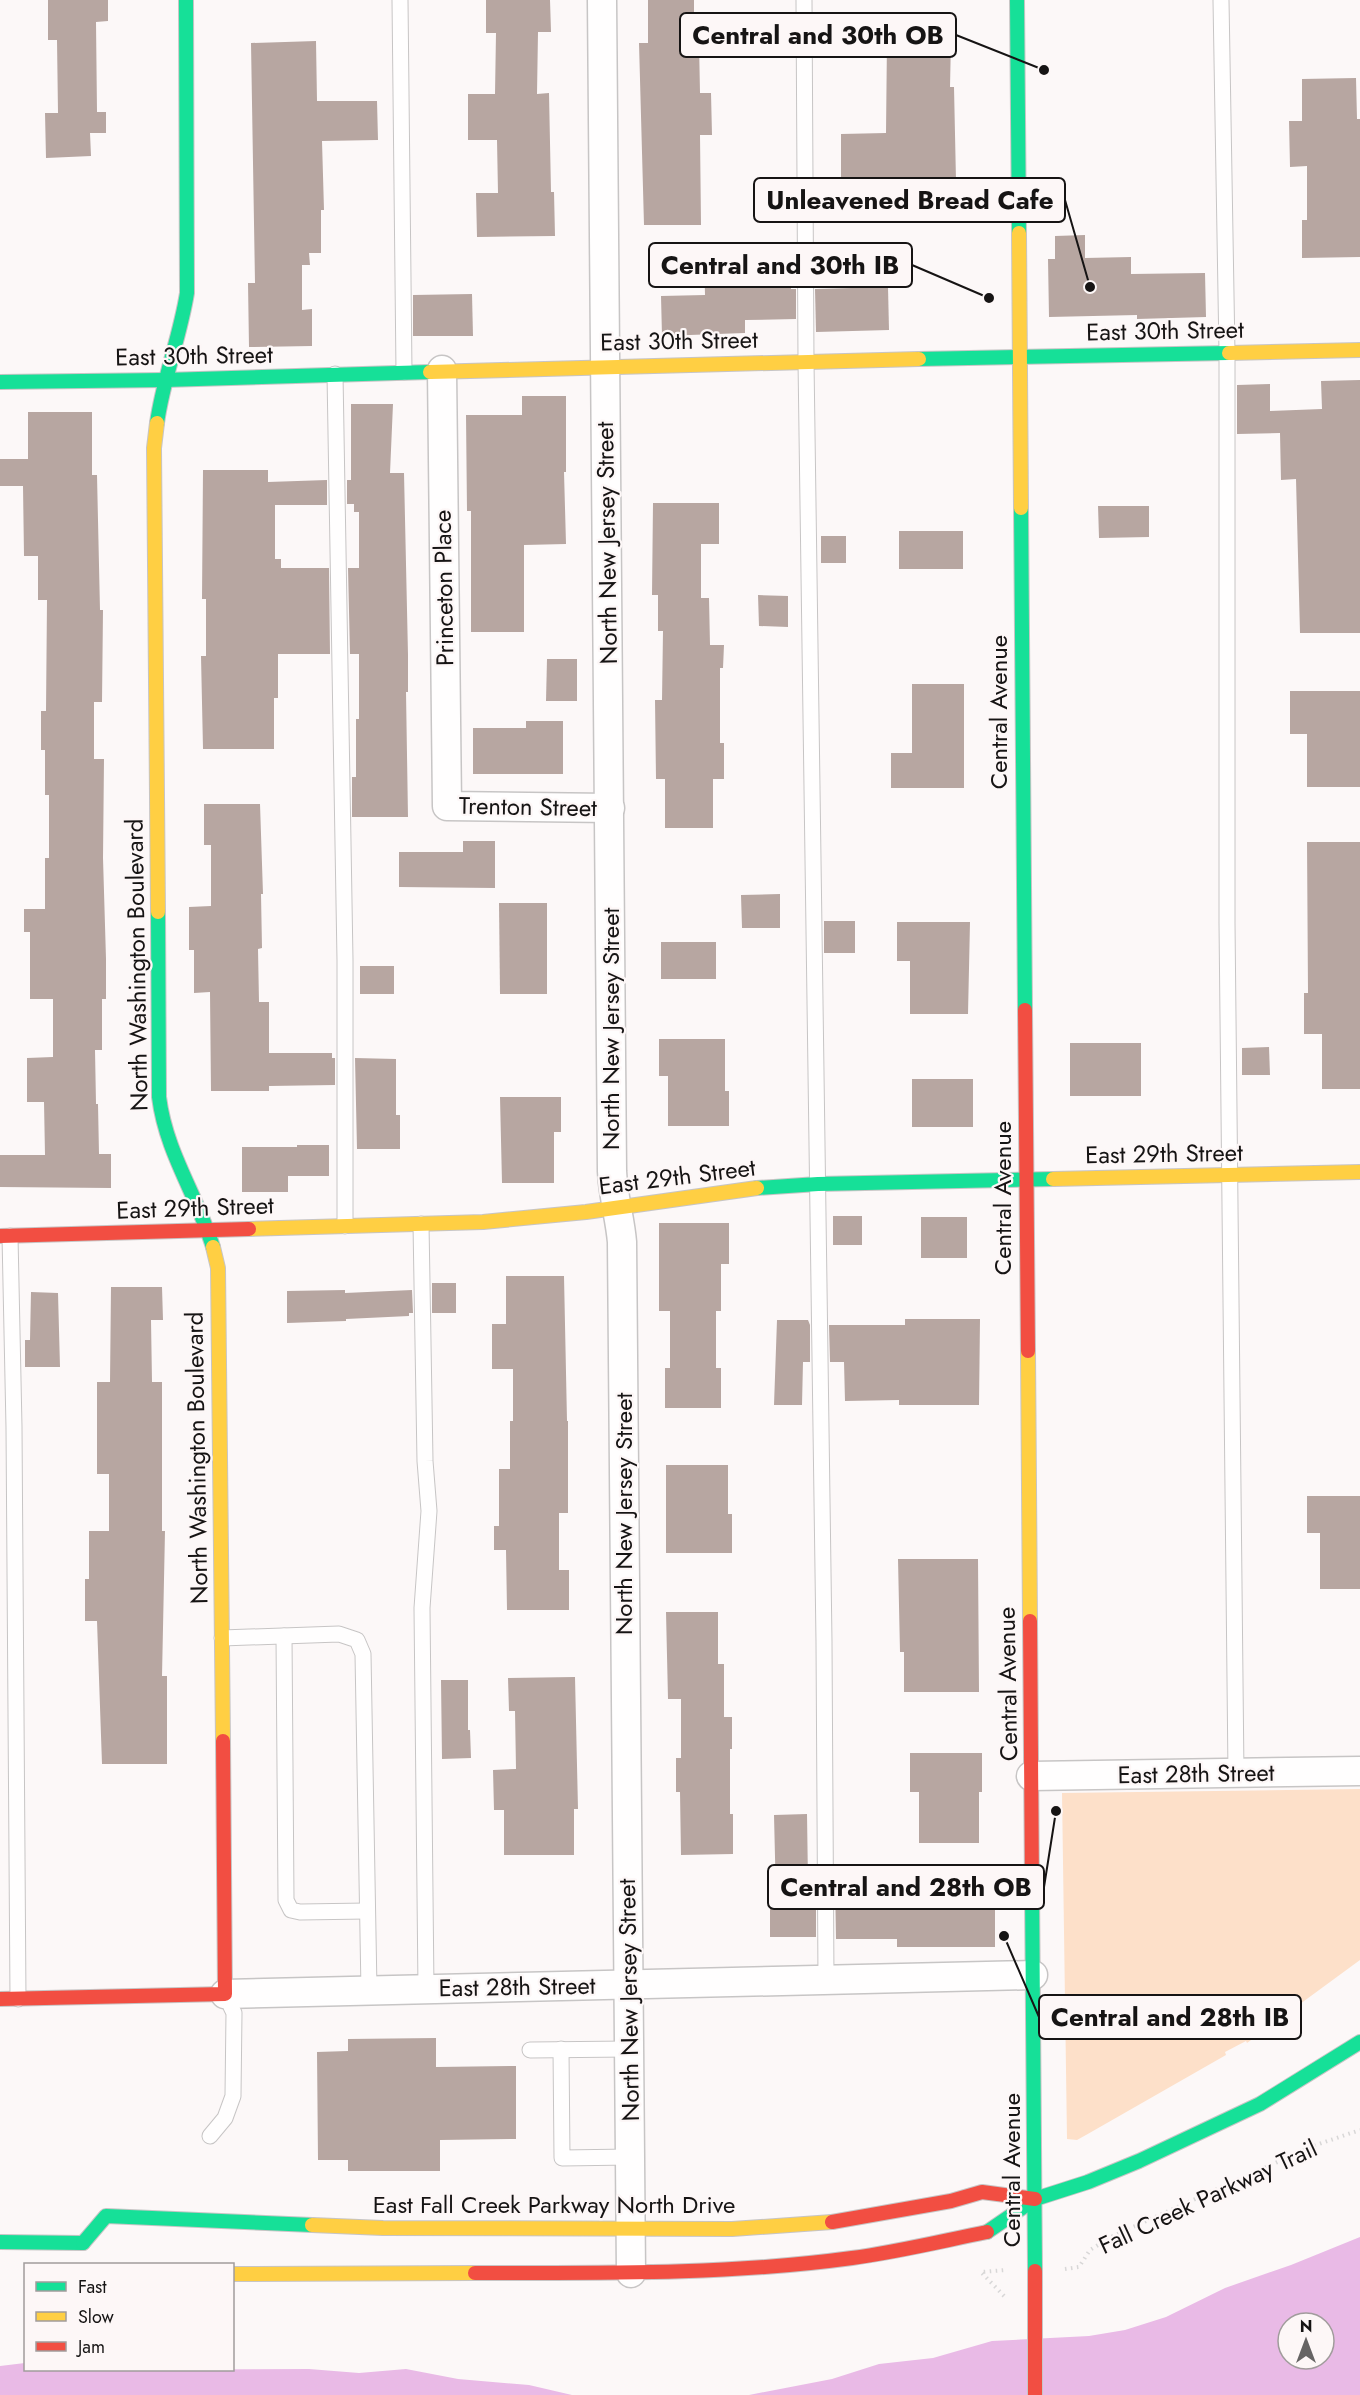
<svg xmlns="http://www.w3.org/2000/svg" width="1360" height="2395" viewBox="0 0 1360 2395" font-family="Jost,sans-serif">
<style>
.green{fill:#fde0c9}
.water{fill:#e9bae6;fill-rule:evenodd}
.building{fill:#b7a6a1}
.lines{fill:none;stroke-linecap:round;stroke-linejoin:round}
.lane-casing{stroke:#c7c5c5;stroke-width:17}
.street-casing{stroke:#c7c5c5;stroke-width:31}
.fast-casing{stroke:#c7c5c5;stroke-width:16}
.slow-casing{stroke:#c7c5c5;stroke-width:16}
.jam-casing{stroke:#c7c5c5;stroke-width:16}
.path{stroke:#d8d7d7;stroke-width:4;stroke-dasharray:1.5 4.5;stroke-linecap:butt}
.lane{stroke:#fffefe;stroke-width:15}
.street{stroke:#fffefe;stroke-width:28}
.fast{stroke:#16e098;stroke-width:14}
.slow{stroke:#ffcf43;stroke-width:14}
.jam{stroke:#f24e42;stroke-width:14}
.labels{text-anchor:middle;stroke-width:4.5;stroke-linejoin:round;paint-order:stroke}
.street-label{font-size:24px;fill:#161414;stroke:#fdf7f7}
.leader{fill:none;stroke:#161414;stroke-width:2}
.callout-dot{fill:#161414;stroke:#fdf7f7;stroke-width:2}
.callout{fill:#fdf7f7;stroke:#161414;stroke-width:2}
.callout-label{font-size:26px;text-anchor:middle;font-weight:bold;fill:#161414}
</style>
<rect width="100%" height="100%" fill="#fcf8f8"/>
<!-- green -->
<polygon class="green" points="1360,1789 1360,1960 1247,2043 1246,2041 1225,2052 1226,2055 1086,2135 1077,2140 1067,2139 1062,1793"/>
<!-- water -->
<g class="water">
<path d="M1360,2237V2395H749L832,2379L879,2364L933,2358L992,2341L1089,2336L1125,2330L1166,2317L1225,2288L1291,2265ZM1288,2323H1324V2359H1288Z"/>
<polygon points="25,2363 26,2370 309,2369 359,2373 406,2369 458,2379 529,2385 572,2395 0,2395 0,2366"/>
</g>
<!-- building -->
<g class="building">
<polygon points="48,0 108,0 108,21 96,22 97,112 106,112 106,133 90,133 91,156 46,158 45,113 58,113 57,40 48,40"/>
<polygon points="486,0 550,0 551,32 538,32 537,94 549,93 551,192 554,192 555,236 477,237 476,193 498,193 497,140 468,140 468,94 495,94 496,33 486,33"/>
<polygon points="648,0 694,0 694,42 699,42 700,93 711,93 712,135 700,135 701,225 644,225 639,43 648,43"/>
<polygon points="887,39 951,39 950,87 954,87 956,181 841,182 841,134 886,133"/>
<polygon points="316,41 317,101 377,101 378,140 322,141 324,210 321,210 321,253 309,253 310,265 302,265 302,310 312,309 312,346 249,347 248,283 255,283 251,43"/>
<polygon points="1356,78 1357,119 1360,119 1360,257 1302,258 1302,220 1307,220 1307,166 1290,167 1289,121 1302,121 1302,79"/>
<polygon points="1085,235 1085,258 1131,257 1131,274 1205,273 1206,317 1137,319 1137,315 1049,317 1048,259 1055,259 1055,236"/>
<polygon points="743,254 744,284 791,283 791,289 796,289 796,319 745,320 745,333 662,336 661,296 705,295 704,255"/>
<polygon points="888,287 889,330 816,332 815,289"/>
<polygon points="472,294 473,336 413,336 413,295"/>
<polygon points="1360,380 1360,633 1300,633 1296,479 1281,480 1280,433 1237,434 1237,385 1270,384 1270,411 1322,409 1321,381"/>
<polygon points="522,396 566,396 566,472 564,472 566,544 524,545 524,632 471,632 471,511 467,511 466,415 522,415"/>
<polygon points="351,404 393,404 390,473 404,473 408,655 408,692 406,692 408,817 352,817 352,777 356,777 356,719 359,719 359,654 350,654 348,568 359,568 359,512 354,512 354,504 347,504 347,480 351,480"/>
<polygon points="28,412 92,412 92,475 97,475 100,610 103,610 102,702 94,702 94,759 104,759 103,858 106,959 106,999 102,999 102,1050 95,1050 96,1104 98,1104 99,1154 111,1154 111,1188 0,1187 0,1155 45,1155 44,1102 27,1102 27,1058 53,1057 53,999 30,999 30,932 24,932 24,909 45,909 45,858 49,858 49,795 45,795 45,750 41,750 41,711 46,711 47,600 38,600 38,556 24,556 23,486 0,486 0,459 28,459"/>
<polygon points="203,470 268,470 268,482 327,480 327,505 275,505 275,559 281,559 281,568 329,568 330,654 278,654 278,698 274,698 274,749 203,749 201,656 206,656 206,599 202,599"/>
<polygon points="653,503 719,503 719,544 701,544 701,598 709,598 710,645 724,645 723,668 720,668 720,743 724,743 724,779 713,779 713,828 665,828 665,779 656,779 655,700 662,700 663,631 658,631 658,595 652,595"/>
<polygon points="1098,506 1149,506 1149,537 1099,538"/>
<rect x="899" y="531" width="64" height="38"/>
<rect x="821" y="536" width="25" height="27"/>
<polygon points="758,595 788,596 788,627 759,626"/>
<polygon points="547,659 577,659 577,701 546,701"/>
<polygon points="912,684 964,684 964,788 891,788 891,753 912,753"/>
<polygon points="1290,691 1360,691 1360,787 1307,787 1307,734 1290,734"/>
<polygon points="526,721 563,721 563,774 473,774 473,728 526,728"/>
<polygon points="204,804 260,804 263,894 261,894 262,948 258,949 259,1002 269,1002 269,1053 332,1053 332,1058 335,1058 335,1085 269,1086 269,1091 211,1091 210,992 194,993 194,950 189,950 189,907 211,906 211,845 204,845"/>
<polygon points="463,841 495,841 495,888 399,887 399,852 463,852"/>
<polygon points="1307,842 1360,842 1360,1089 1322,1089 1322,1034 1304,1034 1304,993 1308,993"/>
<polygon points="780,894 780,928 742,928 741,895"/>
<polygon points="499,903 547,903 547,994 500,994"/>
<rect x="824" y="921" width="31" height="32"/>
<polygon points="897,922 970,922 968,1014 910,1014 910,961 897,961"/>
<rect x="661" y="942" width="55" height="37"/>
<rect x="360" y="966" width="34" height="28"/>
<polygon points="659,1039 725,1039 725,1091 729,1091 729,1126 668,1126 668,1076 659,1076"/>
<rect x="1070" y="1043" width="71" height="53"/>
<polygon points="1269,1047 1270,1075 1242,1075 1242,1048"/>
<polygon points="355,1058 396,1059 396,1115 400,1115 400,1149 357,1149"/>
<rect x="912" y="1079" width="61" height="48"/>
<polygon points="500,1097 561,1097 561,1132 554,1132 554,1183 502,1183"/>
<polygon points="297,1145 329,1145 329,1176 288,1176 288,1192 242,1192 242,1147 297,1147"/>
<rect x="833" y="1216" width="29" height="29"/>
<rect x="921" y="1217" width="46" height="41"/>
<polygon points="659,1223 729,1223 729,1264 721,1264 721,1311 716,1311 716,1368 721,1368 721,1408 665,1408 665,1368 670,1368 670,1311 659,1311"/>
<polygon points="506,1276 564,1276 567,1421 568,1421 568,1513 559,1513 559,1570 569,1570 569,1610 507,1610 506,1550 494,1550 494,1526 499,1526 499,1469 510,1469 510,1421 513,1421 513,1369 492,1369 492,1324 506,1324"/>
<rect x="432" y="1283" width="24" height="30"/>
<polygon points="111,1287 162,1287 163,1320 151,1320 152,1382 162,1382 162,1531 165,1531 162,1676 167,1676 167,1764 102,1764 97,1621 85,1621 85,1579 89,1579 89,1531 109,1531 109,1474 97,1474 97,1382 110,1382"/>
<polygon points="345,1290 345,1293 412,1290 413,1313 409,1313 409,1316 346,1319 346,1321 287,1323 287,1291"/>
<polygon points="31,1292 58,1293 60,1367 25,1367 25,1340 30,1340"/>
<polygon points="905,1319 980,1319 979,1405 899,1405 899,1400 845,1401 844,1362 830,1362 829,1325 905,1325"/>
<polygon points="777,1320 808,1320 810,1325 810,1362 803,1362 802,1405 774,1405"/>
<polygon points="666,1465 728,1465 728,1514 732,1514 732,1553 666,1553"/>
<polygon points="1307,1496 1360,1496 1360,1589 1320,1589 1320,1533 1307,1533"/>
<polygon points="898,1559 978,1559 979,1692 904,1692 904,1652 900,1652"/>
<polygon points="666,1612 718,1612 718,1664 724,1664 724,1717 732,1717 732,1749 730,1749 730,1814 733,1814 733,1854 681,1855 680,1792 676,1792 676,1758 681,1758 681,1699 668,1699"/>
<polygon points="575,1677 578,1809 574,1809 574,1855 504,1855 504,1810 494,1810 493,1770 516,1769 515,1711 509,1711 508,1678"/>
<polygon points="441,1680 468,1680 468,1730 470,1730 471,1758 442,1759"/>
<polygon points="910,1753 982,1753 982,1792 979,1792 979,1843 919,1843 919,1792 910,1792"/>
<polygon points="807,1814 808,1882 816,1882 816,1937 770,1937 770,1899 776,1899 774,1815"/>
<polygon points="835,1882 890,1882 890,1897 995,1897 995,1947 897,1947 897,1939 836,1939"/>
<polygon points="436,2038 436,2067 516,2066 516,2139 440,2140 440,2171 348,2171 348,2160 318,2160 317,2052 348,2051 348,2039"/>
</g>
<g class="lines">
<!-- lane casing -->
<g class="lane-casing">
<g id="lane">
<polyline points="400,0 404,372"/>
<polyline points="804,0 806,361 824,1642 826,1980"/>
<polyline points="1221,0 1227,353 1227,922 1236,1774"/>
<polyline points="335,374 345,960 345,1226"/>
<polyline points="421,1224 425,1461 429,1511 422,1608 426,1989"/>
<polyline points="10,1236 14,1427 18,1999"/>
<polyline points="284,1636 286,1900 291,1910 300,1912 367,1911"/>
<polyline points="222,1638 339,1634 357,1640 363,1654 369,1990"/>
<polyline points="561,2049 562,2158 630,2157"/>
<polyline points="530,2050 629,2049"/>
<polyline points="210,2136 225,2118 233,2096 234,2013 225,1994"/>
</g>
</g>
<!-- street casing -->
<g class="street-casing">
<g id="street">
<path d="M602,0L612,1171C613,1196 620,1218 622,1242L631,2273"/>
<polyline points="442,370 447,806 610,808"/>
<polyline points="1031,1776 1360,1771"/>
<polyline points="225,1994 1033,1975"/>
</g>
</g>
<!-- fast casing -->
<g class="fast-casing">
<g id="fast">
<polyline points="1017,0 1019,233"/>
<polyline points="919,359 1229,353"/>
<polyline points="0,382 165,380 430,372"/>
<path d="M157,423C163,379 180,337 187,293L186,0"/>
<polyline points="1021,508 1025,1010"/>
<path d="M158,912L159,1097C166,1153 197,1195 213,1247"/>
<polyline points="757,1188 818,1184 1053,1179"/>
<polyline points="1032,1888 1035,2271"/>
<polyline points="987,2232 1035,2199 1088,2182 1139,2161 1260,2104 1360,2042"/>
<polyline points="0,2242 83,2243"/>
<polyline points="83,2243 106,2216 312,2225"/>
</g>
</g>
<!-- slow casing -->
<g class="slow-casing">
<g id="slow">
<polyline points="1019,233 1021,508"/>
<polyline points="1229,353 1360,350"/>
<polyline points="430,372 919,359"/>
<polyline points="157,423 154,448 158,912"/>
<polyline points="1053,1179 1360,1172"/>
<polyline points="249,1229 483,1222 586,1212 757,1188"/>
<polyline points="213,1247 218,1268 223,1741"/>
<polyline points="1028,1351 1030,1621"/>
<polyline points="312,2225 383,2228 732,2229 832,2222"/>
<polyline points="232,2274 475,2273"/>
</g>
</g>
<!-- jam casing -->
<g class="jam-casing">
<g id="jam">
<polyline points="1025,1010 1028,1351"/>
<polyline points="0,1236 249,1229"/>
<polyline points="1030,1621 1032,1888"/>
<polyline points="0,1999 225,1994 223,1741"/>
<polyline points="832,2222 951,2201 982,2192 1035,2199"/>
<polyline points="1035,2271 1035,2395"/>
<path d="M475,2273C601,2273 727,2275 852,2258C897,2252 942,2241 987,2232"/>
</g>
</g>
<!-- path -->
<g class="path">
<polyline points="1065,2269 1079,2267 1090,2250 1113,2236 1313,2146 1360,2130"/>
<polyline points="1004,2296 981,2272 1006,2270"/>
</g>
<!-- lane -->
<use href="#lane" class="lane"/>
<!-- street -->
<use href="#street" class="street"/>
<!-- fast -->
<use href="#fast" class="fast"/>
<!-- slow -->
<use href="#slow" class="slow"/>
<!-- jam -->
<use href="#jam" class="jam"/>
</g>
<g class="labels">
<!-- street labels -->
<g class="street-label">
<text transform="translate(1165 331) rotate(-1)" y="8">East 30th Street</text>
<text transform="translate(679 341) rotate(-1)" y="8">East 30th Street</text>
<text transform="translate(194 356) rotate(-1)" y="8">East 30th Street</text>
<text transform="translate(607 543) rotate(-91)" y="8">North New Jersey Street</text>
<text transform="translate(444 588) rotate(-91)" y="8">Princeton Place</text>
<text transform="translate(999 712) rotate(-90)" y="8">Central Avenue</text>
<text transform="translate(528 807) rotate(1)" y="8">Trenton Street</text>
<text transform="translate(137 965) rotate(-91)" y="8">North Washington Boulevard</text>
<text transform="translate(611 1029) rotate(-90)" y="8">North New Jersey Street</text>
<text transform="translate(1164 1154) rotate(-1)" y="8">East 29th Street</text>
<text transform="translate(677 1177) rotate(-7)" y="8">East 29th Street</text>
<text transform="translate(1003 1198) rotate(-90)" y="8">Central Avenue</text>
<text transform="translate(195 1208) rotate(-2)" y="8">East 29th Street</text>
<text transform="translate(197 1458) rotate(-91)" y="8">North Washington Boulevard</text>
<text transform="translate(624 1514) rotate(-90)" y="8">North New Jersey Street</text>
<text transform="translate(1008 1684) rotate(-91)" y="8">Central Avenue</text>
<text transform="translate(1196 1774) rotate(-1)" y="8">East 28th Street</text>
<text transform="translate(517 1987) rotate(-1)" y="8">East 28th Street</text>
<text transform="translate(629 2000) rotate(-91)" y="8">North New Jersey Street</text>
<text transform="translate(1012 2170) rotate(-90)" y="8">Central Avenue</text>
<text transform="translate(1208 2197) rotate(-25)" y="8">Fall Creek Parkway Trail</text>
<text x="554" y="2213">East Fall Creek Parkway North Drive</text>
</g>
</g>
<!-- callouts -->
<path class="leader" d="M1044 70L956 35M1090 287L1065 200M989 298L912 265M1056 1811L1044 1887M1004 1936L1039 2017"/>
<g class="callout-dot">
<circle cx="1044" cy="70" r="6"/>
<circle cx="1090" cy="287" r="6"/>
<circle cx="989" cy="298" r="6"/>
<circle cx="1056" cy="1811" r="6"/>
<circle cx="1004" cy="1936" r="6"/>
</g>
<g class="callout">
<rect x="680" y="13" width="276" height="44" rx="6"/>
<rect x="754" y="178" width="311" height="44" rx="6"/>
<rect x="649" y="243" width="263" height="44" rx="6"/>
<rect x="768" y="1865" width="276" height="44" rx="6"/>
<rect x="1039" y="1995" width="262" height="44" rx="6"/>
</g>
<g class="callout-label">
<text x="818" y="44">Central and 30th OB</text>
<text x="910" y="209">Unleavened Bread Cafe</text>
<text x="780" y="274">Central and 30th IB</text>
<text x="906" y="1896">Central and 28th OB</text>
<text x="1170" y="2026">Central and 28th IB</text>
</g>
<!-- legend -->
<rect x="24" y="2263" width="210" height="108" fill="#fdf7f7" stroke="#a19c9c" stroke-width="1.5"/>
<rect x="36" y="2282" width="30" height="9" fill="#16e098" stroke="#a19c9c" stroke-width="1.5"/>
<text x="78" y="2293" font-size="18" fill="#161414">Fast</text>
<rect x="36" y="2312" width="30" height="9" fill="#ffcf43" stroke="#a19c9c" stroke-width="1.5"/>
<text x="78" y="2323" font-size="18" fill="#161414">Slow</text>
<rect x="36" y="2342" width="30" height="9" fill="#f24e42" stroke="#a19c9c" stroke-width="1.5"/>
<text x="78" y="2353" font-size="18" fill="#161414">Jam</text>
<!-- north arrow -->
<g transform="translate(1306 2341)"><circle r="28" fill="#fdf7f7" stroke="#a19c9c" stroke-width="1.5"/>
<path d="M0-4.5L10 22L0 15L-10 22Z" fill="#666464"/>
<text y="-9" font-size="16" font-weight="bold" text-anchor="middle" fill="#161414">N</text>
</g>
</svg>
